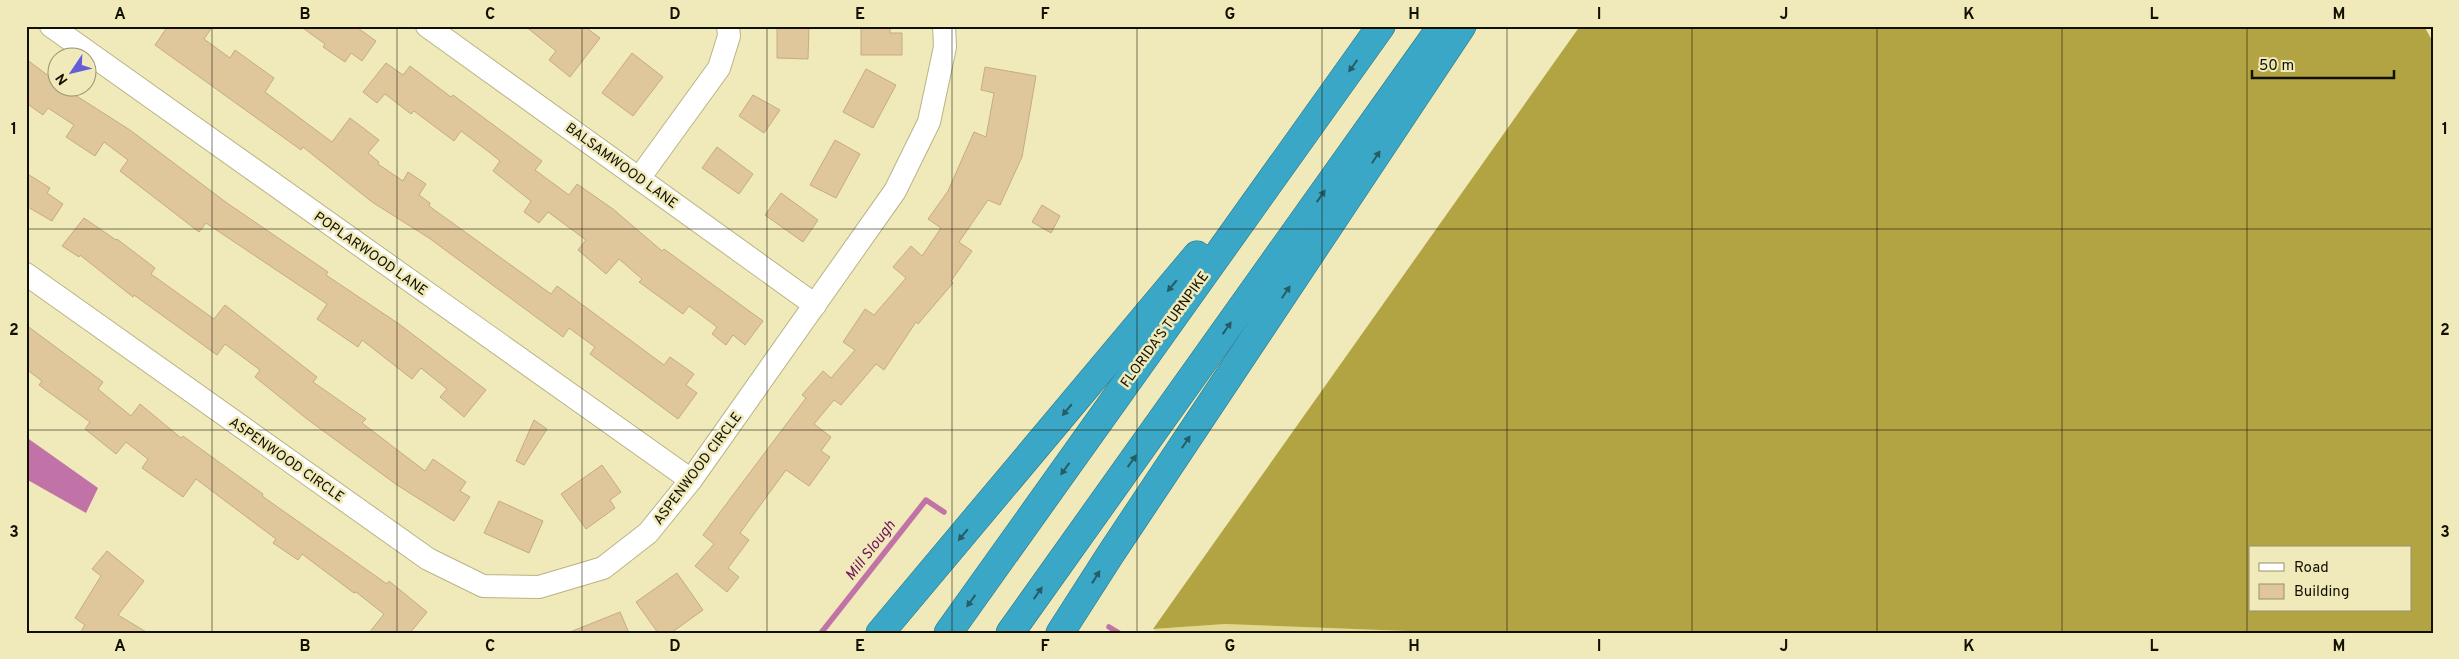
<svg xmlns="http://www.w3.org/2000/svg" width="2459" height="659" viewBox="0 0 2459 659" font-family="Overpass,sans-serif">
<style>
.green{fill:#e2d890}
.forest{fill:#b2a343;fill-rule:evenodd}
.water{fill:#c173a7}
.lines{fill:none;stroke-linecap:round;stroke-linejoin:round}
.stream{stroke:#c173a7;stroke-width:5.5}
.building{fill:#dfc69b;stroke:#c5ac82}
.minor-casing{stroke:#bab485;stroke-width:24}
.highway-casing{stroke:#2c7281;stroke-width:29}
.minor{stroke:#fff;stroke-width:22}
.highway{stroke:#3aa7c6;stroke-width:28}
.oneway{fill:#265c64}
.grid{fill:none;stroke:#121001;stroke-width:1;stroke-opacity:0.55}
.labels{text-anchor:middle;stroke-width:5;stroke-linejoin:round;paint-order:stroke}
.street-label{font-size:14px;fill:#121001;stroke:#f0e9b9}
.water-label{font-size:15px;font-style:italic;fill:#71125a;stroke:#f0e9b9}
.neatline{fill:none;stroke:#121001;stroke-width:2}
.grid-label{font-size:16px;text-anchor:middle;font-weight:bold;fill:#121001}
</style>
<rect width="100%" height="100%" fill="#f0e9b9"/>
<!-- green -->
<polygon class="green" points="1225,624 1407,631 1629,630 1656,633 1159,633 1153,629"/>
<!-- forest -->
<path class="forest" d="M1580,26H2424L2433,42V633L1407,631L1225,624L1153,629ZM2250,548H2410V610H2250Z"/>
<!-- water -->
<polygon class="water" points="26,437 98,488 86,513 26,479"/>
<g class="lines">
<!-- stream -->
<g class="stream">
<polyline points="1109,627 1119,633"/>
<polyline points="821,633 926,500 944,512"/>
</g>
</g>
<!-- building -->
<g class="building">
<polygon points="168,26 213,26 204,39 230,58 235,50 274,78 265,92 332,142 350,118 379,140 368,153 379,162 378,164 403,181 408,172 426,184 419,195 430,203 429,206 551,294 557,286 664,365 670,357 694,374 686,385 697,393 678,419 590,354 595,347 569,328 563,337 429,238 372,202 303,147 301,150 155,45"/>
<polygon points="300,26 355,26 376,41 362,61 351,53 345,62 323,47 325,44"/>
<polygon points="525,26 584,26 600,38 570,77 549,60 556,51"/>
<polygon points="777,26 809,26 808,59 777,58"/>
<polygon points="861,26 890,26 890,33 902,33 902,55 861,55"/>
<polygon points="632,53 663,77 633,116 602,93"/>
<polygon points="26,59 58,83 58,88 64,88 130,130 227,203 328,272 326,275 399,324 486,390 464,417 440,397 447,389 421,368 412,379 362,340 358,347 317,319 327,304 206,223 199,232 120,171 128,160 104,142 95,156 66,137 74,125 48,108 43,115 26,103"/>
<polygon points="386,63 403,75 410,66 451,97 453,95 542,161 535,170 569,195 577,184 613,209 662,251 664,249 763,321 745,345 733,335 726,345 712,334 717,327 689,306 683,314 639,282 642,279 619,259 606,274 578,250 586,240 548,212 539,223 524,212 531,201 493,171 500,161 489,152 461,131 454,141 414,111 411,114 385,94 377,103 363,92"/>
<polygon points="985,67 1036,76 1022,157 1000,205 988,200 959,242 972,251 951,281 953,283 918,324 916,322 884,370 876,364 841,405 834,400 814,424 831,437 821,451 830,457 809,486 786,470 740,533 749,540 728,568 739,577 727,592 695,566 714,544 703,535 806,398 802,395 823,371 831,378 855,350 843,342 865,309 874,315 906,278 893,267 911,246 922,256 941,228 928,219 948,191 974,132 986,137 994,93 981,90"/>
<polygon points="866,69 896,85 873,128 843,112"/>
<polygon points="753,95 780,110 764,133 739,116"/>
<polygon points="835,140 860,154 836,198 810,185"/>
<polygon points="717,147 753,174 739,194 702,168"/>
<polygon points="26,173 50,188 47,193 63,204 52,221 26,206"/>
<polygon points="781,193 818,220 803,242 765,215"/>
<polygon points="1042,205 1060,216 1051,233 1032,222"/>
<polygon points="84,218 116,240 117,239 155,268 151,274 214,319 225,305 317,377 313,382 366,419 362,423 425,471 433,459 466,482 460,491 470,497 454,521 397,485 307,419 255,377 260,370 225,344 217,355 134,295 133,297 80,255 79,257 62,246"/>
<polygon points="26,325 103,382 98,389 131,416 140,404 181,438 183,436 263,494 262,496 387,584 389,581 427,612 410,633 369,633 384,614 356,592 354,593 302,554 298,560 273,543 276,539 196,479 183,497 142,468 148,459 126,442 116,454 85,429 90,422 39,385 42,381 26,369"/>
<polygon points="534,420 547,429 524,465 516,461"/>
<polygon points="602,465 621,492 610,500 615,508 586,529 561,494"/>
<polygon points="499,501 543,521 529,553 484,533"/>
<polygon points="107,551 144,581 118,615 148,633 80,633 85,625 75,618 101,576 92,569"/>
<polygon points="677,573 703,610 671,633 658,633 636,602"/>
<polygon points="620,612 629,633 570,633 570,632"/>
</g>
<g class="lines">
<!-- minor casing -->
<g class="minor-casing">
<g id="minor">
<polyline points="51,26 691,480"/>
<polyline points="427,26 815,305"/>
<polyline points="640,177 719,68 729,36 728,26"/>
<polyline points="26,274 428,559 483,586 539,587 603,568 648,533 691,480 895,191 929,122 945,47 944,26"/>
</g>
</g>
<!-- highway casing -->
<g class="highway-casing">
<g id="highway">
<polyline points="880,633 1197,255"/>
<polyline points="948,633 1381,26"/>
<polyline points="1010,633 1442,26"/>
<polyline points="1060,633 1110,555 1462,26"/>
</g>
</g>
<!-- minor -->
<use href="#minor" class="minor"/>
<!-- highway -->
<use href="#highway" class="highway"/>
</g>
<!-- one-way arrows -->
<defs><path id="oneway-solid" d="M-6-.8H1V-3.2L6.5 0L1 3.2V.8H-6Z" transform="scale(1.25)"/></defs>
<g class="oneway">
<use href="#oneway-solid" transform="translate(1353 66) rotate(126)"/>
<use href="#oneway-solid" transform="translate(1376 157) rotate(-57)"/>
<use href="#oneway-solid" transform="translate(1321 196) rotate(-55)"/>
<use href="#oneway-solid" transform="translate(1172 286) rotate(130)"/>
<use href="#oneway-solid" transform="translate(1286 292) rotate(-56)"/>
<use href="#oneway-solid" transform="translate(1227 328) rotate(-55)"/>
<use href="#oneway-solid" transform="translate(1067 410) rotate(130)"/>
<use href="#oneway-solid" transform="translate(1186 442) rotate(-56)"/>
<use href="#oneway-solid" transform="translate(1132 461) rotate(-55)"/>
<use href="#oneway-solid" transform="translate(1065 469) rotate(126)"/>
<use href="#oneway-solid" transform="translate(963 535) rotate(130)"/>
<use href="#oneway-solid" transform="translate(1096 577) rotate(-58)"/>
<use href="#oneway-solid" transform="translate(1038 593) rotate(-55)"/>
<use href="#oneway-solid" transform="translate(971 601) rotate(126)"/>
</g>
<!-- grid -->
<path class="grid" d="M212,26V633M397,26V633M582,26V633M767,26V633M952,26V633M1137,26V633M1322,26V633M1507,26V633M1692,26V633M1877,26V633M2062,26V633M2247,26V633M26,229H2433M26,430H2433"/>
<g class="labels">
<!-- street labels -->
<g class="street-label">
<text transform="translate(622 165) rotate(36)" y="5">BALSAMWOOD LANE</text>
<text transform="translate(371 253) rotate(35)" y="5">POPLARWOOD LANE</text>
<text transform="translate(1164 329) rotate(-54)" y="5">FLORIDA'S TURNPIKE</text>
<text transform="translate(287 459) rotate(35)" y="5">ASPENWOOD CIRCLE</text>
<text transform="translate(697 468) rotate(-53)" y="5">ASPENWOOD CIRCLE</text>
</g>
<!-- water labels -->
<g class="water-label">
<text transform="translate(870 550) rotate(-52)" y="5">Mill Slough</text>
</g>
</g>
<!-- border -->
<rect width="2459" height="659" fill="none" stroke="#f0e9b9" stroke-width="55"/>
<!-- legend -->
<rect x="2249" y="546" width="162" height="65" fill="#f0e9b9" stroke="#97926f"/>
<rect x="2259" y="563" width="25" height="8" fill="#ffffff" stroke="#97926f"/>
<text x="2294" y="572" font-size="15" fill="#121001">Road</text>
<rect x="2259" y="584" width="25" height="15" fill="#dfc69b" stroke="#97926f"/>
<text x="2294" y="596" font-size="15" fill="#121001">Building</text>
<!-- north arrow -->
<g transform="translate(72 72) rotate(235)"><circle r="24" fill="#f0e9b9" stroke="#97926f"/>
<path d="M0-4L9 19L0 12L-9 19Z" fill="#645ed7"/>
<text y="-8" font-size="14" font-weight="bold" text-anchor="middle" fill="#121001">N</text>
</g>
<!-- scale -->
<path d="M2252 70v8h142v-8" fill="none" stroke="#121001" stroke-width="2.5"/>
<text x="2259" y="70" font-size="15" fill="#121001" stroke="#f0e9b9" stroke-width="4" paint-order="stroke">50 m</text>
<rect x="28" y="28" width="2404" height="604" class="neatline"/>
<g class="grid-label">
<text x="120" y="19">A</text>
<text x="305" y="19">B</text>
<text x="490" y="19">C</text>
<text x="675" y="19">D</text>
<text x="860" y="19">E</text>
<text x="1045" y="19">F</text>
<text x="1230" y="19">G</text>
<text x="1414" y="19">H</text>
<text x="1599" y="19">I</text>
<text x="1784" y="19">J</text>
<text x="1969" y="19">K</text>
<text x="2154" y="19">L</text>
<text x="2339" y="19">M</text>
<text x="14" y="134">1</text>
<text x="2445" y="134">1</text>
<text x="14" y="335">2</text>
<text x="2445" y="335">2</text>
<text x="14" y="537">3</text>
<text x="2445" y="537">3</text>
<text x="120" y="651">A</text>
<text x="305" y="651">B</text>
<text x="490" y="651">C</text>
<text x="675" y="651">D</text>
<text x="860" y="651">E</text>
<text x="1045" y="651">F</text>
<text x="1230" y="651">G</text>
<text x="1414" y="651">H</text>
<text x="1599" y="651">I</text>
<text x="1784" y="651">J</text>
<text x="1969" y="651">K</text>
<text x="2154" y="651">L</text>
<text x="2339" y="651">M</text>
</g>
</svg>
